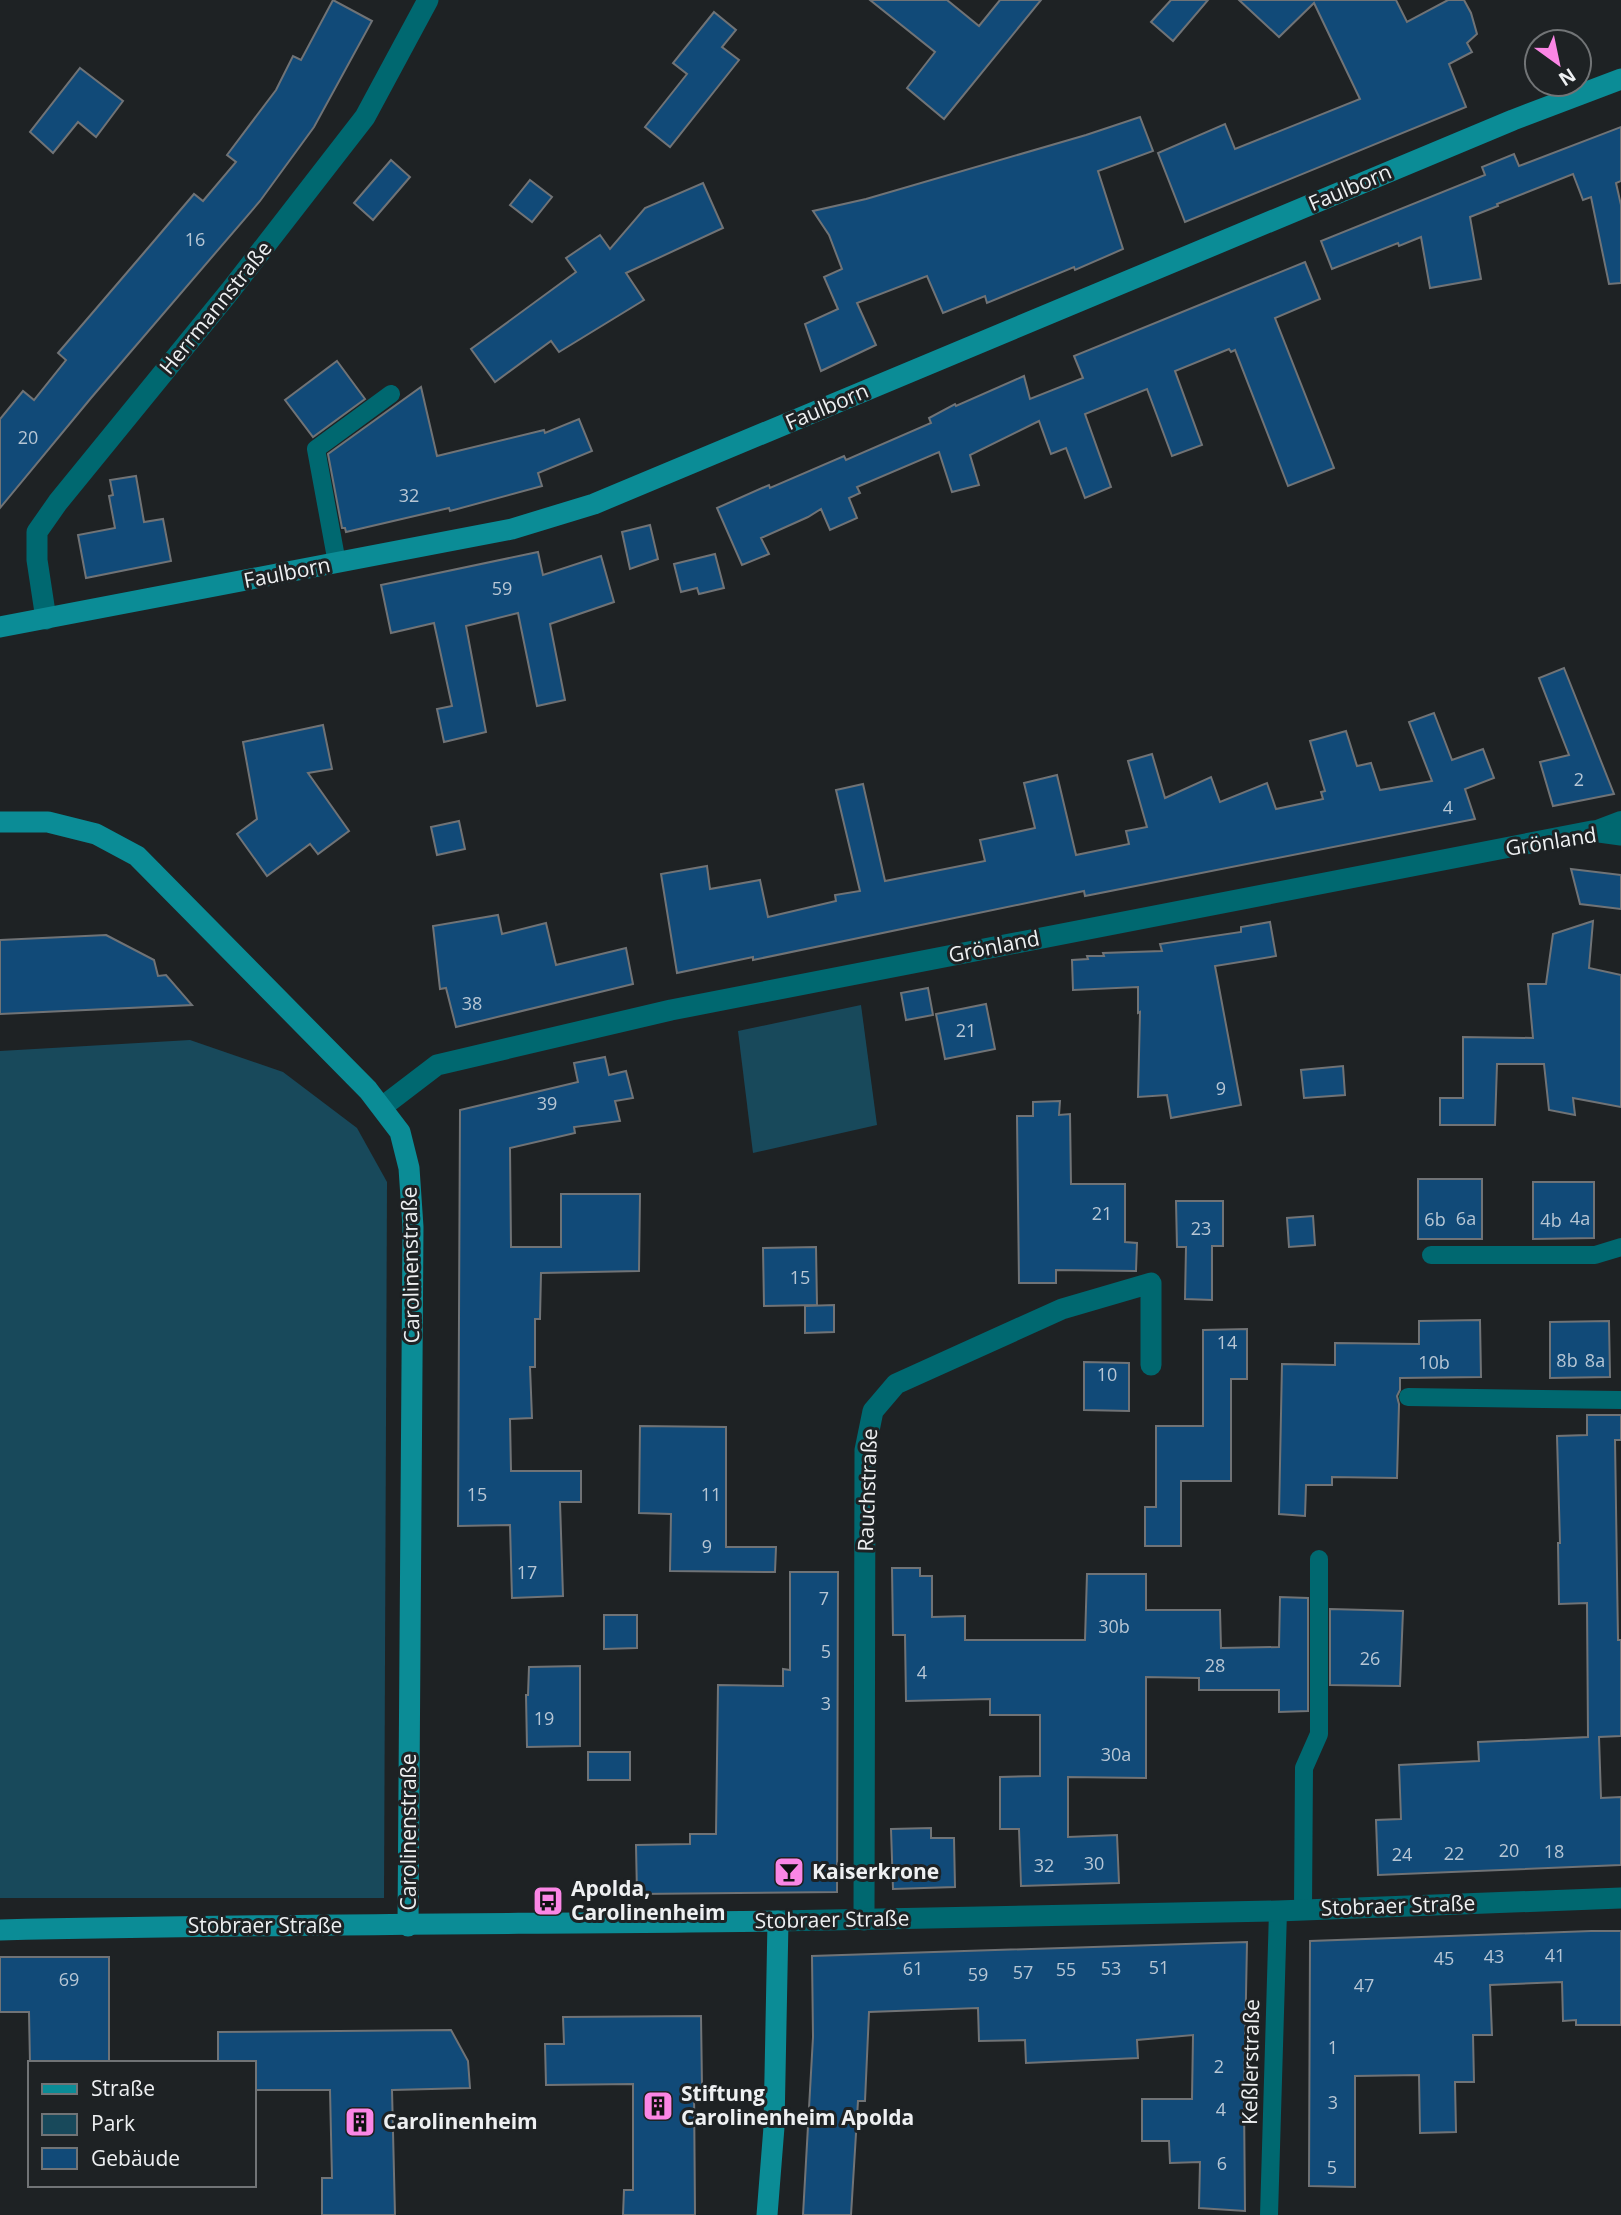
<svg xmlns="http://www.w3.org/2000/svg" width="1621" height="2215" viewBox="0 0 1621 2215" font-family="'Open Sans',sans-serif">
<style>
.green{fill:#18495b}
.building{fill:#114a78;stroke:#707376;stroke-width:2}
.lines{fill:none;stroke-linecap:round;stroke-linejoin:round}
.lane{stroke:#006870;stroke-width:18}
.street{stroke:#006870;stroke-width:21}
.secondary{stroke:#0b8c96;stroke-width:21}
.labels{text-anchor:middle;stroke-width:6;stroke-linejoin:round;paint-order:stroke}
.number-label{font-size:18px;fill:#b7c6d4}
.street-label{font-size:21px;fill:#eef0f2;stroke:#1e2224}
.poi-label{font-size:21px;font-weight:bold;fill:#eef0f2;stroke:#1e2224;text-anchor:start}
</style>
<rect width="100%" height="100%" fill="#1e2224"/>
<!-- green -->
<g class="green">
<polygon points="861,1005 877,1125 753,1153 738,1031"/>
<polygon points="190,1040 283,1072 357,1128 387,1182 384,1898 0,1898 0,1051"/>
</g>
<!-- building -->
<g class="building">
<polygon points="333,0 372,21 314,127 260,201 91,398 0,508 0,419 23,391 34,400 66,360 58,353 142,255 194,194 203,201 236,162 227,155 276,90 293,56 301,60"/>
<polygon points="870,0 947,0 979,26 1000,0 1041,0 944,119 907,88 935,52"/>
<polygon points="1171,0 1208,0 1173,41 1151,22"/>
<polygon points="1239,0 1396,0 1407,22 1448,0 1464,0 1471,13 1477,34 1467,43 1472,52 1449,64 1466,107 1185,222 1158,153 1225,124 1235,149 1360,99 1314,3 1279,37"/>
<polygon points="714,12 736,30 722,47 739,60 670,147 645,127 687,74 673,63"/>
<polygon points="80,68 123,101 96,137 78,122 53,153 30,132"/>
<polygon points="1140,117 1153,151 1098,171 1123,249 1075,270 1074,267 987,303 985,296 943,313 927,276 857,303 876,345 821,371 805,324 838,309 824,277 842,269 829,235 813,211 866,199 1086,135"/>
<polygon points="1621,127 1621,181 1616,183 1621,205 1621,283 1609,284 1591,197 1583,200 1573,174 1497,204 1498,206 1470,217 1481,279 1430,288 1421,237 1399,246 1398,243 1332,269 1321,241 1485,175 1482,167 1514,154 1519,166"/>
<polygon points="391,160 410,177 373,220 354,203"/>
<polygon points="530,180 552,197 532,222 510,205"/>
<polygon points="703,183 723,228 626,273 644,300 559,352 551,341 495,382 471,349 576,272 566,258 600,235 610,249 645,208"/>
<polygon points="1305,262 1320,299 1275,318 1334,468 1288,486 1235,350 1231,352 1229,349 1175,371 1202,445 1172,456 1147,389 1085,414 1111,487 1085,498 1066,448 1051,454 1039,421 970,455 979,485 952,492 939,452 857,487 860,493 849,498 857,518 830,530 821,509 808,517 761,538 769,554 742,565 717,508 769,485 770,488 844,456 846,460 931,423 929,418 955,404 956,406 1024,376 1030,399 1083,378 1074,356"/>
<polygon points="337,361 365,399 313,437 285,400"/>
<polygon points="421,387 437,456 544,430 545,433 579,419 592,451 538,473 542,486 450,511 449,508 346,532 345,528 342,528 328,454"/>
<polygon points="136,476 144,522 163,519 171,561 86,578 78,535 115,528 109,496 113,495 110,480"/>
<polygon points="650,525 658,559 630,569 622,532"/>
<polygon points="538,552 543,575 601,556 614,602 550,624 565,700 537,706 518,613 466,626 486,732 444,742 437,709 452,706 434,623 391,633 381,585"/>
<polygon points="715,554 724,588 699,594 697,588 681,592 674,564"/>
<polygon points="1564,668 1614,794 1553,806 1540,762 1569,755 1539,678"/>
<polygon points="1434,713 1452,760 1483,749 1494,778 1465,789 1475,819 1085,896 1084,891 753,960 753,957 677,973 661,874 707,866 710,889 760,880 768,917 836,901 835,895 860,891 836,790 863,784 885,881 985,861 980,840 1035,828 1024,783 1057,775 1076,855 1129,844 1126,831 1147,827 1128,761 1152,754 1165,798 1211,777 1220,802 1267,783 1276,809 1323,799 1321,792 1325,791 1310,741 1346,731 1357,766 1371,763 1380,790 1432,781 1409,722"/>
<polygon points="323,725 332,769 308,773 349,831 318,854 310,844 267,876 237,834 257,819 243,742"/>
<polygon points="459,821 465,849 437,855 431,827"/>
<polygon points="1571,869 1621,875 1621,909 1580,904"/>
<polygon points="498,915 502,934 546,923 556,965 626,948 633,984 456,1027 446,988 440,989 433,926"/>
<polygon points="1593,921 1589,968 1621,975 1621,1107 1573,1098 1575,1115 1549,1110 1544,1064 1497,1064 1495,1125 1440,1125 1440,1098 1463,1098 1463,1037 1533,1038 1528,984 1546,984 1553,934"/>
<polygon points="1270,922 1276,956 1215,966 1241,1105 1171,1118 1167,1095 1138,1097 1140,1012 1138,1013 1138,987 1073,990 1072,960 1088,959 1087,956 1104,956 1103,953 1162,951 1160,944 1241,932 1241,927"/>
<polygon points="106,935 154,960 158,976 166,975 192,1005 0,1014 0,940"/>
<polygon points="928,988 933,1015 906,1020 901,993"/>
<polygon points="986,1004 995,1049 945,1059 936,1014"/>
<polygon points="605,1057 609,1075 626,1071 633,1098 615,1101 620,1121 574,1127 575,1133 510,1148 511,1247 561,1247 561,1194 640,1194 639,1271 541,1273 540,1319 535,1319 535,1367 530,1367 532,1418 510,1419 511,1471 581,1471 581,1502 560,1502 563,1596 512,1598 510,1525 458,1526 460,1110 578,1082 574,1063"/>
<polygon points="1343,1066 1345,1095 1304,1098 1301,1070"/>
<polygon points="1060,1101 1059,1115 1070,1114 1071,1184 1125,1184 1125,1242 1137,1243 1136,1271 1056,1270 1056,1283 1019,1283 1017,1116 1033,1116 1033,1102"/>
<rect x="1418" y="1179" width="64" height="60"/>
<polygon points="1533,1182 1594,1182 1594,1238 1533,1239"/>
<polygon points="1176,1201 1223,1201 1223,1246 1212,1246 1212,1300 1185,1299 1186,1247 1177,1247"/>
<polygon points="1313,1216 1315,1245 1289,1247 1287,1218"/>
<polygon points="816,1247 817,1305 764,1306 763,1248"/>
<polygon points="834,1305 834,1332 805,1333 805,1306"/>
<polygon points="1480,1320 1481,1377 1400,1378 1400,1390 1397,1396 1399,1404 1397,1478 1332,1477 1332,1485 1306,1485 1305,1516 1279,1514 1282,1364 1335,1365 1335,1343 1419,1344 1419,1321"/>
<polygon points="1609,1321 1610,1377 1550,1378 1550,1322"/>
<polygon points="1247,1329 1247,1379 1231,1379 1231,1481 1181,1481 1181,1546 1145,1546 1145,1507 1156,1507 1156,1426 1203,1426 1203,1330"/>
<polygon points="1084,1362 1129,1363 1129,1411 1084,1410"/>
<polygon points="1587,1415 1621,1415 1621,1440 1615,1440 1618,1640 1621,1640 1621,1736 1599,1737 1601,1798 1621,1797 1621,1865 1378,1875 1376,1820 1401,1819 1399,1765 1479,1761 1478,1742 1588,1737 1587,1603 1559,1604 1558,1543 1560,1543 1557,1436 1587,1435"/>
<polygon points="640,1426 726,1427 726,1547 776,1547 775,1572 670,1571 671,1514 639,1513"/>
<polygon points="892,1568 920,1568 920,1576 932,1576 932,1617 965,1616 965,1640 1085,1640 1087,1574 1146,1574 1146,1610 1220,1610 1221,1648 1279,1647 1280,1597 1308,1598 1308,1711 1279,1712 1279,1690 1199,1690 1199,1678 1146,1677 1146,1778 1068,1777 1068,1837 1117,1835 1119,1883 1021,1886 1019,1829 1000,1829 1000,1777 1040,1776 1040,1715 990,1715 990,1699 906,1701 905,1635 893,1635"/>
<polygon points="790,1572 838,1572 837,1892 637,1894 636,1845 690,1844 690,1834 716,1834 718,1685 783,1686 783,1669 790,1670"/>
<polygon points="1330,1609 1403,1611 1400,1686 1330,1685"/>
<polygon points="604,1615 637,1615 637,1648 604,1649"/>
<polygon points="580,1666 580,1746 527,1747 526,1695 528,1695 529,1667"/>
<rect x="588" y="1752" width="42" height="28"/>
<polygon points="931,1828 931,1838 954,1838 955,1887 893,1889 891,1829"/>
<polygon points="1591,1931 1621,1931 1621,2025 1576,2025 1576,2020 1563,2021 1562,1982 1490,1985 1492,2035 1473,2035 1474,2082 1455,2082 1456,2132 1420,2133 1419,2075 1355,2076 1355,2187 1309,2186 1310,1941"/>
<polygon points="1247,1942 1244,2099 1245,2211 1199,2208 1200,2162 1170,2163 1169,2141 1142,2141 1142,2099 1192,2099 1193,2035 1137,2040 1138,2058 1026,2063 1025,2040 979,2041 978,2008 869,2012 865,2101 858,2101 851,2215 803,2215 813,2037 812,1956"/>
<polygon points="0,1957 109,1957 109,2063 30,2063 29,2012 0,2012"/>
<polygon points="701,2016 702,2087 694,2087 695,2215 623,2215 624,2190 633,2190 633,2084 546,2085 545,2044 564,2044 563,2017"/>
<polygon points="451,2030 468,2061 470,2088 392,2090 395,2215 322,2215 322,2178 332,2178 330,2090 254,2090 254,2063 218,2063 218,2032"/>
</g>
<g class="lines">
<!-- lane -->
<g class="lane">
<polyline points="337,563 316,449 391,394"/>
<polyline points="1592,831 1621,820"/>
<polyline points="1431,1255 1595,1255 1621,1247"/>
<polyline points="1408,1397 1621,1400"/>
<polyline points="1303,1909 1304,1768 1319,1734 1319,1559"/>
<polyline points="1269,2215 1278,1911"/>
</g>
<!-- street -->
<g class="street">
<polyline points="46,619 37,560 37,532 58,502 230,291 365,117 428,0"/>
<polyline points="382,1107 437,1065 671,1010 1592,831 1621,835"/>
<polyline points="864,1920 865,1450 873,1411 896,1384 1062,1309 1151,1283 1151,1365"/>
<polyline points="778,1921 1278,1911 1621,1898"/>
</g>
<!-- secondary -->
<g class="secondary">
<polyline points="0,627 512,529 594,504 1513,120 1621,79"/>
<polyline points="0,822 48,822 96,834 137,856 368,1090 400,1132 409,1168 413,1227 408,1926"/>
<path d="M0,1930C259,1924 519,1924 778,1921L774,2127L767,2215"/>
</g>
</g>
<!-- icons -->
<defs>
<g id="bar-square" transform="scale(1.575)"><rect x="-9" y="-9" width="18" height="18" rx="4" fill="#fb86e5" stroke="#1e2224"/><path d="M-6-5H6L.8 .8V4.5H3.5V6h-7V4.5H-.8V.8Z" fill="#111"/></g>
<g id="bus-square" transform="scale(1.575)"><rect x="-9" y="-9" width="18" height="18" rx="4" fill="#fb86e5" stroke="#1e2224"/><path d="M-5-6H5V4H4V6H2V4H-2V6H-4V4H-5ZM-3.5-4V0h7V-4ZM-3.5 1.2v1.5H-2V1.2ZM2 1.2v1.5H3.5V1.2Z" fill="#111"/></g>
<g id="building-square" transform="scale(1.575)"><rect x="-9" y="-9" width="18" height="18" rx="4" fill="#fb86e5" stroke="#1e2224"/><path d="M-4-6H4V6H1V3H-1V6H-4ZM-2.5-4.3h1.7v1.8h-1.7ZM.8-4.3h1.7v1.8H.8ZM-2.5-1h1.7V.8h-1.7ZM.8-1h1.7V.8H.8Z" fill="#111"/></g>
</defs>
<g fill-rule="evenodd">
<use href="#bar-square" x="789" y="1872"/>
<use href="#bus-square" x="548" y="1901"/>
<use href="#building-square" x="658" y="2106"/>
<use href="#building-square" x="360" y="2122"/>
</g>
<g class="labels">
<!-- number labels -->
<g class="number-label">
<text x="195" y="246">16</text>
<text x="28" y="444">20</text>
<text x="409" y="502">32</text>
<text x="502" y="595">59</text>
<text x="1579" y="786">2</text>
<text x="1448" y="814">4</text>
<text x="472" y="1010">38</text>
<text x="966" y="1037">21</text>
<text x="1221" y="1095">9</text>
<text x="547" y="1110">39</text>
<text x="1102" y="1220">21</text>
<text x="1466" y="1225">6a</text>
<text x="1580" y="1225">4a</text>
<text x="1435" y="1226">6b</text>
<text x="1551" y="1227">4b</text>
<text x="1201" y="1235">23</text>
<text x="800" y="1284">15</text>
<text x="1227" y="1349">14</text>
<text x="1567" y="1367">8b</text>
<text x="1595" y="1367">8a</text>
<text x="1434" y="1369">10b</text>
<text x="1107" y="1381">10</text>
<text x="477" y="1501">15</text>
<text x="711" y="1501">11</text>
<text x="707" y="1553">9</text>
<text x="527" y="1579">17</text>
<text x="824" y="1605">7</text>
<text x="1114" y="1633">30b</text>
<text x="826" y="1658">5</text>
<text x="1370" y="1665">26</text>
<text x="1215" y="1672">28</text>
<text x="922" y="1679">4</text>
<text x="826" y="1710">3</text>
<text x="544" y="1725">19</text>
<text x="1116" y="1761">30a</text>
<text x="1509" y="1857">20</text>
<text x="1554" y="1858">18</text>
<text x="1454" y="1860">22</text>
<text x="1402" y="1861">24</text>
<text x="1094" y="1870">30</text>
<text x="1044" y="1872">32</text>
<text x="1555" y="1962">41</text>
<text x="1494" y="1963">43</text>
<text x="1444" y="1965">45</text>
<text x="1159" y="1974">51</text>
<text x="913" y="1975">61</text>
<text x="1111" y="1975">53</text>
<text x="1066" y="1976">55</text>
<text x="1023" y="1979">57</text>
<text x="978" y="1981">59</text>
<text x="69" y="1986">69</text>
<text x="1364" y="1992">47</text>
<text x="1333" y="2054">1</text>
<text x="1219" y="2073">2</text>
<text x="1333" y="2109">3</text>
<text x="1221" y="2116">4</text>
<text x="1222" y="2170">6</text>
<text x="1332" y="2174">5</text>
</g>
<!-- street labels -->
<g class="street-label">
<text transform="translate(1350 188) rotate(-23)" y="7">Faulborn</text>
<text transform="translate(216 308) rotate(-51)" y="7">Herrmannstraße</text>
<text transform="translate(827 407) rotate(-23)" y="7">Faulborn</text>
<text transform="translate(287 573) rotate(-11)" y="7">Faulborn</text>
<text transform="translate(1551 842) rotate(-9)" y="7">Grönland</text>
<text transform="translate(994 947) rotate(-11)" y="7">Grönland</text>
<text transform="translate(411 1265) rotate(-91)" y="7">Carolinenstraße</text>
<text transform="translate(868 1490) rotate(-88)" y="7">Rauchstraße</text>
<text transform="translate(409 1832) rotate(-90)" y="7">Carolinenstraße</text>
<text transform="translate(1398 1906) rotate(-2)" y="7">Stobraer Straße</text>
<text transform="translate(832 1920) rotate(-1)" y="7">Stobraer Straße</text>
<text x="265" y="1933">Stobraer Straße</text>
<text transform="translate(1251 2062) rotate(-89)" y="7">Keßlerstraße</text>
</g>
<!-- poi labels -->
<g class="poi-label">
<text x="812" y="1879">Kaiserkrone</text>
<text x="571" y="1896">Apolda,<tspan x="571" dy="24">Carolinenheim</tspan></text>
<text x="681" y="2101">Stiftung<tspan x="681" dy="24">Carolinenheim Apolda</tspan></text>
<text x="383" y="2129">Carolinenheim</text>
</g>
</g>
<!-- legend -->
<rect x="28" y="2061" width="228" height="126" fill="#1e2224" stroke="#717476" stroke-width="2"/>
<rect x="42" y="2084" width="35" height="10" fill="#0b8c96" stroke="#717476" stroke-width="2"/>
<text x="91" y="2096" font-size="21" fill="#eef0f2">Straße</text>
<rect x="42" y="2114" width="35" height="21" fill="#18495b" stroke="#717476" stroke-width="2"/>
<text x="91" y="2131" font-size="21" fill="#eef0f2">Park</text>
<rect x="42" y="2148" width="35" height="21" fill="#114a78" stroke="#717476" stroke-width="2"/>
<text x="91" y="2166" font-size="21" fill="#eef0f2">Gebäude</text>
<!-- north arrow -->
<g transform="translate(1558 63) rotate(147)"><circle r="33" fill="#1e2224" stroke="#717476" stroke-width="2"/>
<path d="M0-5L12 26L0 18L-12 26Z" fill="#fb86e5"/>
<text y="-10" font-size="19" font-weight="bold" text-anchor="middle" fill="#eef0f2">N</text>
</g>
</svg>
